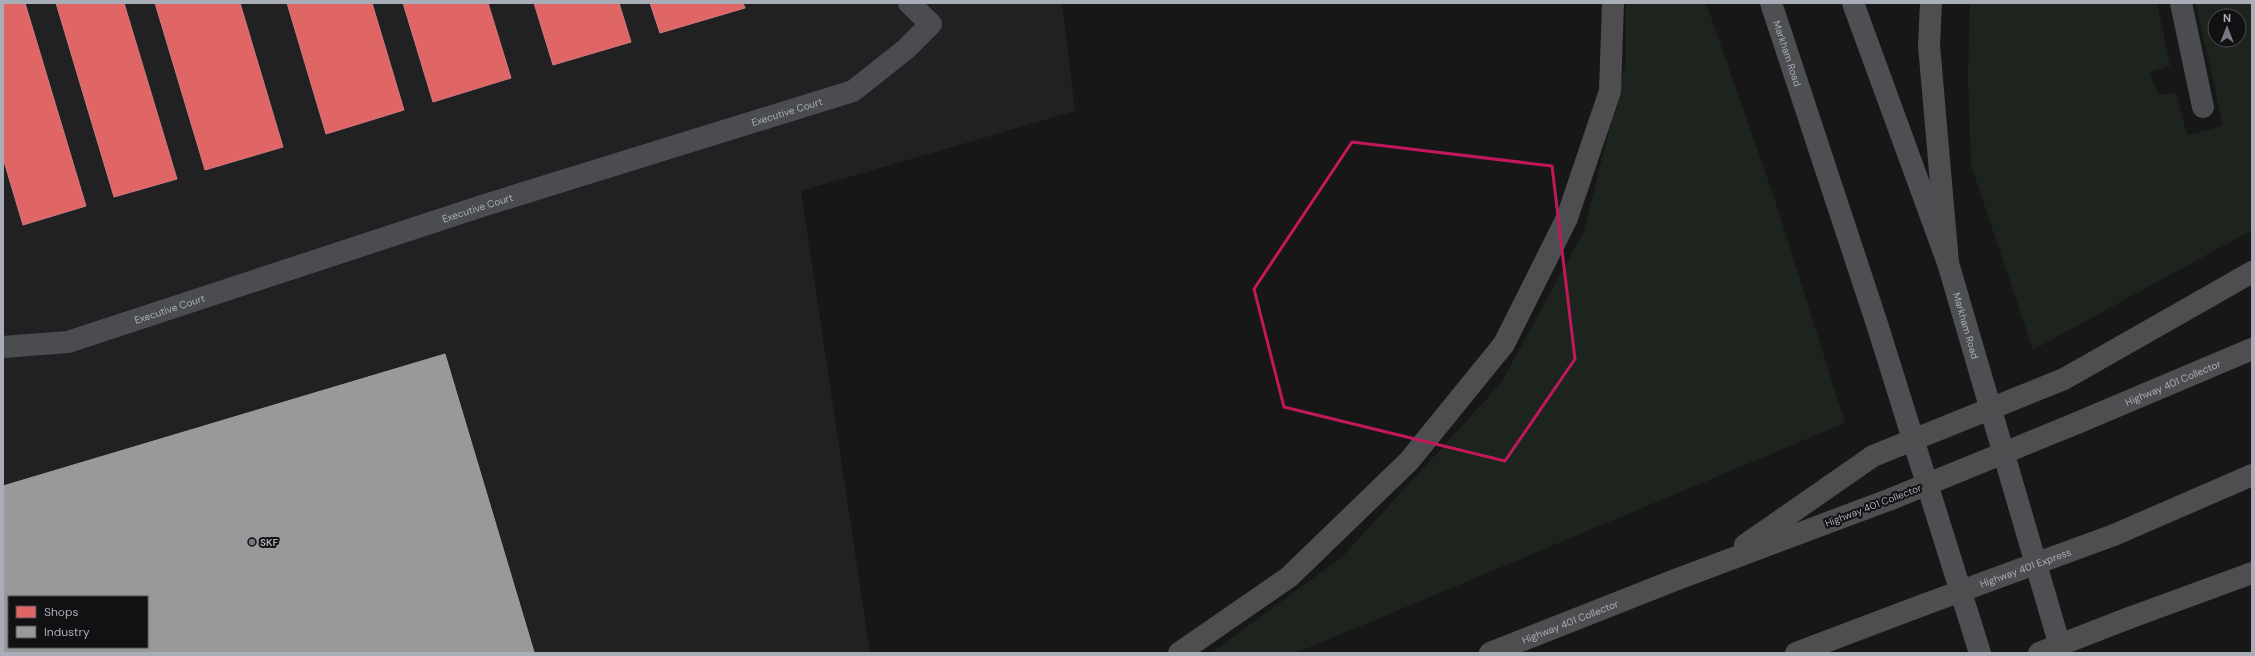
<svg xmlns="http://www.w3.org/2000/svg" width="2255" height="656" viewBox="0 0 2255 656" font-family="'DM Sans',sans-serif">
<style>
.built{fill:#212123;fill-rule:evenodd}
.green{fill:#1d241e;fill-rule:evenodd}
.shops{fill:#e06666;stroke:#cf7b7f}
.industry{fill:#999;stroke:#9e9fa2;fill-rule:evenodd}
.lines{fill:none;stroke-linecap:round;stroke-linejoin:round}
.minor{stroke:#4b4c50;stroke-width:22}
.major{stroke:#4d4f52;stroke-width:22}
.highway{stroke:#4e4e51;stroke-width:22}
.highway-bridge{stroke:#4e4e51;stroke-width:22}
.marked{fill:none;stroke:#c2185b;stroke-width:3;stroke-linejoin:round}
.poi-dot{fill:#757880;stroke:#111113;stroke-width:1.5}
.labels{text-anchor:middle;stroke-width:4;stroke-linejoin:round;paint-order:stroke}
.street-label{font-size:10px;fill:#a8adb8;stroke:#111113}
.poi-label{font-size:10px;font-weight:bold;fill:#a8adb8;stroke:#111113;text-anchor:start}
</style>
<rect width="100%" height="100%" fill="#171717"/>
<!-- built -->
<path class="built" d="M3,3H1062L1075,111L801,191L870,653H3ZM9,597H147V647H9Z"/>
<!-- green -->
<g class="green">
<polygon points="1626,3 1706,3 1775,200 1845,423 1296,653 1211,653 1343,556 1501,383 1584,231 1626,61"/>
<path d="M1970,3H2157L2170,66L2150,72L2158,95L2176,93L2187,135L2223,126L2196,3H2252V230L2033,350L1971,165L1968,77ZM2215,16H2239V40H2215Z"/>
</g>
<!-- shops -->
<g class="shops">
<polygon points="3,3 25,3 86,206 23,225 3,158"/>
<polygon points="56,3 124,3 177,179 114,197"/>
<polygon points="155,3 240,3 283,147 205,170"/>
<polygon points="287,3 372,3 404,110 326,134"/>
<polygon points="403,3 488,3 511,78 433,102"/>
<polygon points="534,3 619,3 631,42 553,65"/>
<polygon points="650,3 743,3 745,8 660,33"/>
</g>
<!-- industry -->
<path class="industry" d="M445,354L534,652L536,653H3V486ZM9,597H147V647H9Z"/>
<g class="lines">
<!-- minor -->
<g class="minor">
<polyline points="2181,3 2203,107"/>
<path id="s1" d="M3,347L68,342L485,205L853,91L906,49L931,24L909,3"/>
</g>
<!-- major -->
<g class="major">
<path id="s2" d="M1771,3L1877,324L1980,653"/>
<path id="s3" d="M1853,3L1948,263L2062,653"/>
</g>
<!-- highway -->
<g class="highway">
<polyline points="1931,3 1929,45 1948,263"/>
<polyline points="2064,379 2252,272"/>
<path id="s4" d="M2077,423L2252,349"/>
<polyline points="2114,535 2252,475"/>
<polyline points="1745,545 1873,456"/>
<polyline points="2129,618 2252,573"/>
<polyline points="1179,653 1289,577 1409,461 1504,344 1567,218 1610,91 1613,3"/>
<path id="s5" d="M1490,653L1675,580L1891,499"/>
<polyline points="1796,653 1923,605"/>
</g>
<!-- highway-bridge -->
<g class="highway-bridge">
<polyline points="1873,456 2064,379"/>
<polyline points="1891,499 2077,423"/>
<path id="s6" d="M1923,605L2114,535"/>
<polyline points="2039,653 2129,618"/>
</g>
</g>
<!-- marked area -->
<path class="marked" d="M1352,142L1552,166L1575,359L1505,461L1284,407L1254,289Z"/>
<!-- markers -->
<circle class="poi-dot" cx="252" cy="542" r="4"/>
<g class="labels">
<!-- street labels -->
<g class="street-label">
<text dy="4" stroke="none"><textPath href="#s2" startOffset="53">Markham Road</textPath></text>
<text dy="4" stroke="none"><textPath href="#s1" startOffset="820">Executive Court</textPath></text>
<text dy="4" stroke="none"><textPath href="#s1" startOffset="496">Executive Court</textPath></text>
<text dy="4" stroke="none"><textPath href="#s1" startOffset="172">Executive Court</textPath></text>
<text dy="4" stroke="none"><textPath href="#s3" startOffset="342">Markham Road</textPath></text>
<text dy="4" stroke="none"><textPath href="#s4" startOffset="104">Highway 401 Collector</textPath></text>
<text transform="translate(1873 505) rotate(-21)" y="4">Highway 401 Collector</text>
<text dy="4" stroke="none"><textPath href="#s6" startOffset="109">Highway 401 Express</textPath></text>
<text dy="4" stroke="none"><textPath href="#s5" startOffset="86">Highway 401 Collector</textPath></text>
</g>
<!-- poi labels -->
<g class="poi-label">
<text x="260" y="546">SKF</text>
</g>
</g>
<!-- border -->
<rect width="2255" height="656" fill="none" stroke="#a8adb8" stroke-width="8"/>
<!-- legend -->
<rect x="8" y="596" width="140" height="52" fill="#111113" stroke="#4d4f55"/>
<rect x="16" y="606" width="20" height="12" fill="#e06666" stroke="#4d4f55"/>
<text x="44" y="616" font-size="12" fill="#a8adb8">Shops</text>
<rect x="16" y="626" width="20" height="12" fill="#999999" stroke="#4d4f55"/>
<text x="44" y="636" font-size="12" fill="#a8adb8">Industry</text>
<!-- north arrow -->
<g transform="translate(2227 28)"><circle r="19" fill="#111113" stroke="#4d4f55"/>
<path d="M0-3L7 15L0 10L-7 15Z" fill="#757880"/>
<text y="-6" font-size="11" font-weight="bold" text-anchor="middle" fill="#a8adb8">N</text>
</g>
</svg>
